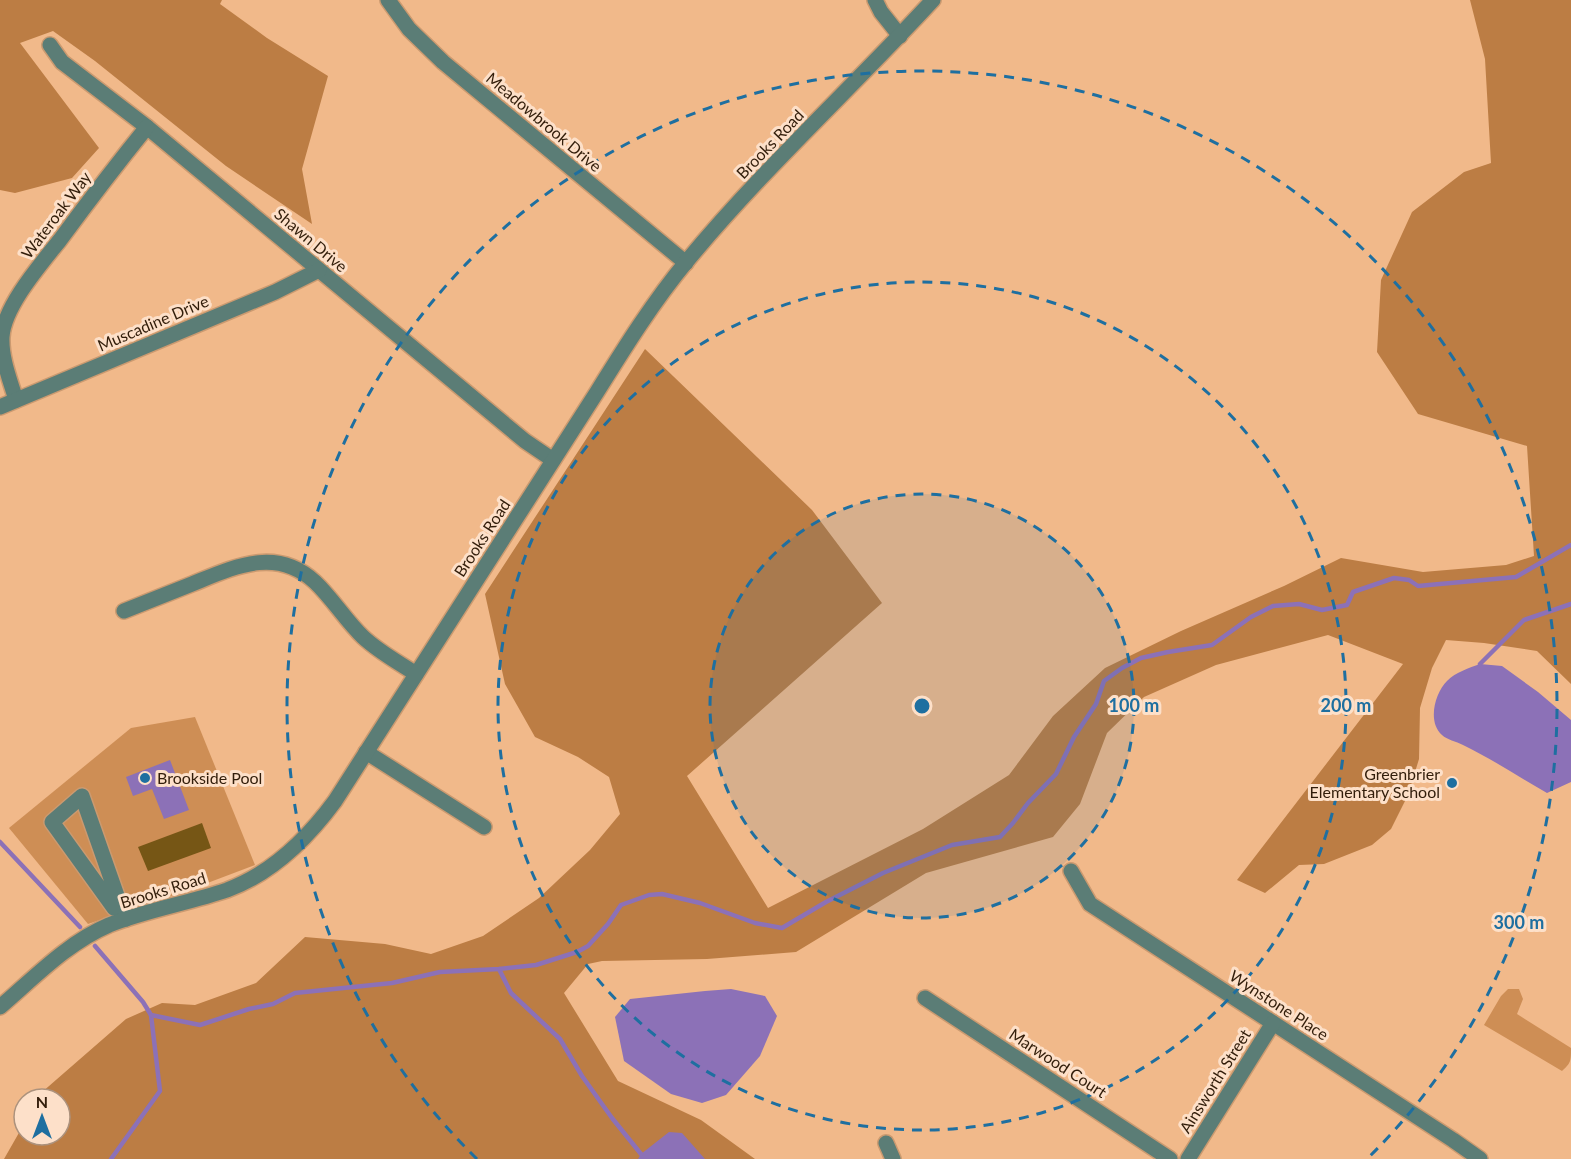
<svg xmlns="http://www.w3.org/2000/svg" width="1571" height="1159" viewBox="0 0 1571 1159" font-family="Lato,sans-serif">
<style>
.green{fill:#ce8e55}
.forest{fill:#bc7d44}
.water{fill:#8c71b7}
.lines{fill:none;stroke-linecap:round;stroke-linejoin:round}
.stream{stroke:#8c71b7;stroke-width:4.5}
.building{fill:#765615}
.minor-casing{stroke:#cb9a70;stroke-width:18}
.minor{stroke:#5b7d76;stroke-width:15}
.ring{fill:none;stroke:#1e6fa0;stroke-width:3;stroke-dasharray:10 8}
.poi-dot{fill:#1e6fa0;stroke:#fde0c9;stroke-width:2}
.labels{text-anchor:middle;stroke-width:6;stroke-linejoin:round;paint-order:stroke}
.street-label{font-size:16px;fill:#321d0a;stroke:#fde0c9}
.poi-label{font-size:16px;fill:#321d0a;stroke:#fde0c9;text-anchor:end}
.centre{fill:#1e6fa0;stroke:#fde0c9;stroke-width:3}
.ring-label{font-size:18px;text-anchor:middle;font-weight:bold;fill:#1e6fa0;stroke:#fde0c9;stroke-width:6;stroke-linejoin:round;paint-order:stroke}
</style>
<rect width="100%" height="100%" fill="#f1b98a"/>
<!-- green -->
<g class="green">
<polygon points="195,717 255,865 189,890 88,924 9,828 131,728"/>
<path d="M1508,989H1519L1523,999L1517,1014L1571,1048C1571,1061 1571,1063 1562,1071L1484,1025L1501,996Z"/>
</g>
<!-- forest -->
<g class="forest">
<polygon points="0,0 222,0 220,4 267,38 328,76 302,169 312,224 226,166 95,61 53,31 20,43 99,148 72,178 15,193 0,190"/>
<polygon points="1470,0 1571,0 1571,684 1537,651 1484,643 1446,640 1432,668 1420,708 1419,759 1408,795 1391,829 1372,845 1324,864 1299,865 1265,893 1237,880 1403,664 1328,635 1216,665 1144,697 1107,733 1080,804 1053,837 926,873 796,952 707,959 602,961 588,964 564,993 618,1081 701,1120 755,1159 4,1159 24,1124 24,1135 60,1135 60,1099 38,1099 41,1093 126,1019 162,1003 195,1005 256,983 305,937 385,944 431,954 483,936 539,898 590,850 620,814 609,777 578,757 535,737 505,684 485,594 645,349 812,510 882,603 687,776 768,908 923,829 1009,775 1053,716 1105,668 1181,631 1284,586 1341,558 1423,572 1506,565 1534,556 1527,446 1418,414 1377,352 1381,280 1412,212 1464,172 1491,163 1485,59"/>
</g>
<!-- water -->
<g class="water">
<path d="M1480,664L1502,666L1538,692L1571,720V782L1547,793C1519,777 1492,759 1463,745C1456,741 1447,740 1442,735C1427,722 1435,693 1447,681C1456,672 1469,668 1480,664Z"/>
<polygon points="170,760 189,810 164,819 152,789 133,796 126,777"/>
<polygon points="731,989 765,996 777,1016 760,1056 726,1095 702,1103 671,1094 624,1061 615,1017 630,999 705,991"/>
<polygon points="669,1132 682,1133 705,1159 638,1159 641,1154"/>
</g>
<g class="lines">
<!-- stream -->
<g class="stream">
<polyline points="1480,664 1524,620 1571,604"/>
<polyline points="0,842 80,927"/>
<polyline points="95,946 143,1002 151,1015 160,1091 111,1159"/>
<polyline points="499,969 511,993 560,1039 582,1076 612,1118 641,1154"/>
<polyline points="151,1015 200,1025 249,1009 273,1004 295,993 392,983 440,972 499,969 536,965 577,952 588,946 608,924 621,905 649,895 662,894 700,903 755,923 782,928 826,902 883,873 952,845 1000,837 1013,823 1028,803 1056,774 1074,737 1096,704 1104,681 1122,668 1141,658 1168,652 1212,645 1251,617 1273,606 1299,604 1322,610 1347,605 1353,592 1394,578 1409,580 1418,586 1516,577 1571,545"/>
</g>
</g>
<!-- building -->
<polygon class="building" points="202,823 211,848 148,871 138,847"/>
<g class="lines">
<!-- minor casing -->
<g class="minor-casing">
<g id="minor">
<polyline points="388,0 409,29 443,62 686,263"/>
<polyline points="875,0 881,12 900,36"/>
<polyline points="50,45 62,62 147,127 525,441 553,460"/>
<path d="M16,400C10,380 1,358 2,337C4,306 41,264 60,240C88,202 117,164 147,127"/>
<polyline points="0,407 275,292 319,270"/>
<path d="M124,611C147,602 169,593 192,584C234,567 276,546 315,582C333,599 346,621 363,637C379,652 398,662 416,674"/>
<polyline points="366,752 484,827"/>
<polyline points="1071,871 1090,904 1453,1140 1480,1159"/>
<polyline points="121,907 114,908 52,822 82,796 121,907 126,919"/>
<polyline points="925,998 1170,1159"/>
<path d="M0,1007C34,978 67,943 109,925C147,910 189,903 227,890C273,873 307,839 335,801L597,392C625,347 653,302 687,261C763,169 852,88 933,0"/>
<polyline points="886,1143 893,1159"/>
<polyline points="1188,1159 1273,1023"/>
</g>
</g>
<!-- minor -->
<use href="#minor" class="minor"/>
</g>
<!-- distance rings -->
<circle cx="922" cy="706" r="212" fill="#1e6fa0" fill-opacity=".12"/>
<g class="ring">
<circle cx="922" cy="706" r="212"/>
<circle cx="922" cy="706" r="424"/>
<path d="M477 1159A635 635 0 1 1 1367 1159"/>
</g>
<!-- markers -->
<g class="poi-dot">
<circle cx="145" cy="778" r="6"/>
<circle cx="1452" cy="783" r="6"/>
</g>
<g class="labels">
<!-- street labels -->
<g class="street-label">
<text transform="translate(544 122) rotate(40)" y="6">Meadowbrook Drive</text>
<text transform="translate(770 144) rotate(-46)" y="6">Brooks Road</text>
<text transform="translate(56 215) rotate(-53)" y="6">Wateroak Way</text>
<text transform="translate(311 240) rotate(40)" y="6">Shawn Drive</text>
<text transform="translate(153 323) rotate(-23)" y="6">Muscadine Drive</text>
<text transform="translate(482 538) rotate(-57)" y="6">Brooks Road</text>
<text transform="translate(163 890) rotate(-17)" y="6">Brooks Road</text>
<text transform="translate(1279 1005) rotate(33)" y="6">Wynstone Place</text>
<text transform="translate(1058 1063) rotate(33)" y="6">Marwood Court</text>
<text transform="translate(1215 1081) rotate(-58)" y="6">Ainsworth Street</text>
</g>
<!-- poi labels -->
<g class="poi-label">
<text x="1440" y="780">Greenbrier<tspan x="1440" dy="18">Elementary School</tspan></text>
<text x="157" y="784" text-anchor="start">Brookside Pool</text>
</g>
</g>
<circle cx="922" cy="706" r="9" class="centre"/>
<g class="ring-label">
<text x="1134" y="712">100 m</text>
<text x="1346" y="712">200 m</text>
<text x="1519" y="929">300 m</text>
</g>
<!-- north arrow -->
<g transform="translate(42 1117)"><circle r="28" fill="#fde0c9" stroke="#ac927d" stroke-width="1.5"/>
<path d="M0-4.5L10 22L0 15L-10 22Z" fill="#1e6fa0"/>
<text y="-9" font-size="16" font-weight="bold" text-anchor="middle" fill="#321d0a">N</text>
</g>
</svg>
